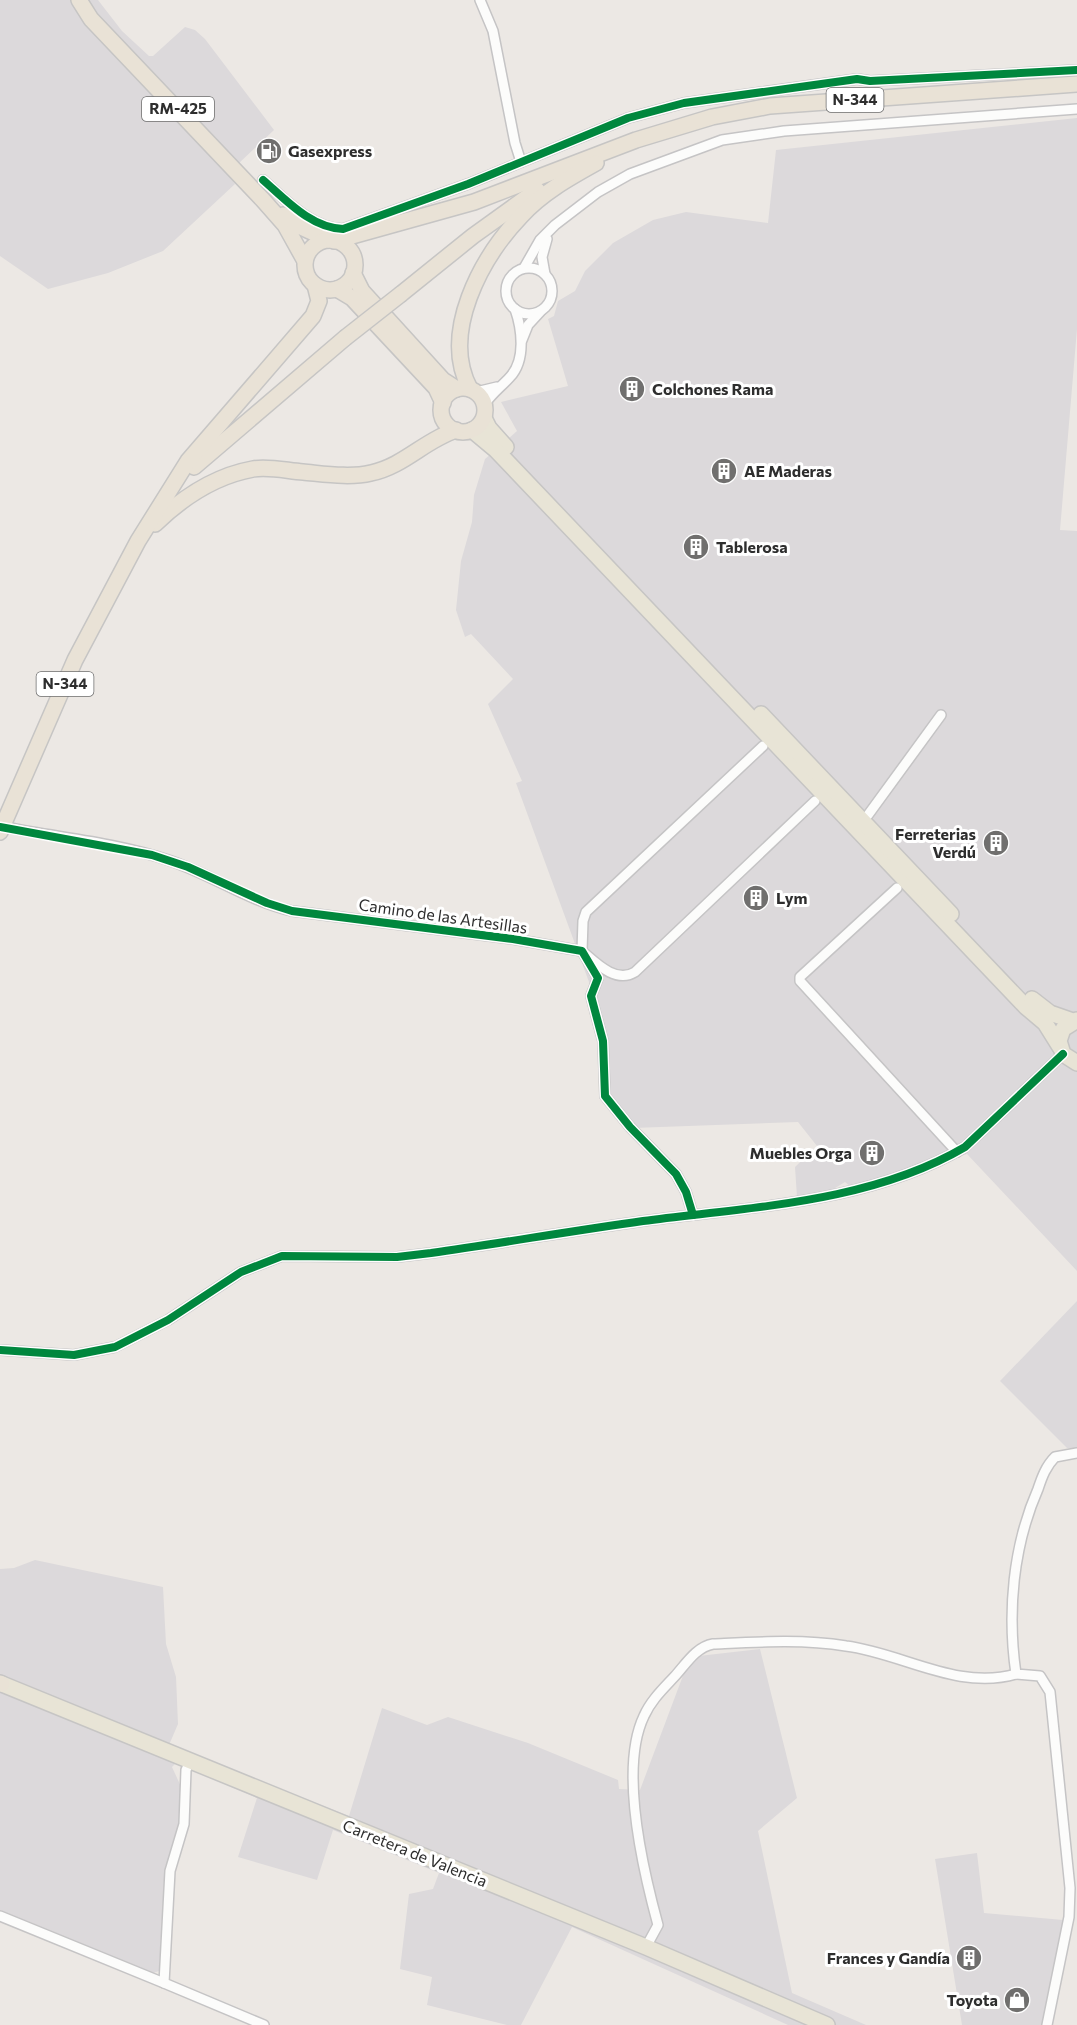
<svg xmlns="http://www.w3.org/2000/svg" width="1077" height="2025" viewBox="0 0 1077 2025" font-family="Commissioner,sans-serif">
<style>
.industrial{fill:#dcd9db}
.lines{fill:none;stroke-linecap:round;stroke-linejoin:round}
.minor-casing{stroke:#c5c4c5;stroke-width:12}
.primary-casing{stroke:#c6c5c4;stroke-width:18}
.trunk-casing{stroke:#c6c5c4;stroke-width:18}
.minor{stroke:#fcfcfb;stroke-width:9}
.primary{stroke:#e8e4d6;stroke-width:15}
.trunk{stroke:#e9e2d6;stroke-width:15}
.trunk-bridge-casing{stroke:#c6c5c4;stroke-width:18;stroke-linecap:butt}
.trunk-bridge{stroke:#e9e2d6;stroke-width:15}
.cycleway-casing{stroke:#fff;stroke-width:11}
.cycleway{stroke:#00873e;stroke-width:8}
.labels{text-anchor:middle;stroke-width:6;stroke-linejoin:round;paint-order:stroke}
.shield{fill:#fff;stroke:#6d6d6d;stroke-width:1.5}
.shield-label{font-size:15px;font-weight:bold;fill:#2e2e2e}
.poi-label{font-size:16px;font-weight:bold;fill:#2e2e2e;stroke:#fff;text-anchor:start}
.street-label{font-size:16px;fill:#2e2e2e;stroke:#fff}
</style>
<rect width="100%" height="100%" fill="#ece8e4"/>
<!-- industrial -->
<g class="industrial">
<polygon points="0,0 98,0 122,31 149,56 153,56 185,27 195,30 205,39 274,130 238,164 188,115 180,125 215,158 235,184 163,251 108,273 48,289 0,256"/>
<polygon points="1077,118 1077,329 1060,530 1077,531 1077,1271 967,1154 897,1179 851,1187 845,1182 827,1193 797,1197 795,1167 817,1146 798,1122 633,1128 606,1090 608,1043 589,982 516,783 522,781 488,704 513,679 471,634 465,637 456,610 461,561 472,522 474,495 485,459 517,431 501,402 568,386 548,319 554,316 558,301 575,291 585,271 613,243 653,220 686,212 768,223 776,150"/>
<polygon points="1077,1301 1077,1449 1067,1448 1000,1381"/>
<polygon points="35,1560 163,1587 166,1644 176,1677 178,1724 169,1745 349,1816 382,1708 427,1725 448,1717 528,1743 618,1780 619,1789 640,1790 690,1657 760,1649 797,1798 758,1831 792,1993 866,2025 788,2025 572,1927 521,2025 507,2025 427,2005 432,1977 400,1969 409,1894 433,1889 439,1873 333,1830 317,1880 238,1857 257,1798 176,1763 172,1767 183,1791 179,1834 165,1867 159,1971 153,1973 0,1910 0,1569 14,1568"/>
<polygon points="977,1853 984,1913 1063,1920 1042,2025 962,2025 935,1859"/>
</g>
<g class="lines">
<!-- minor casing -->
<g class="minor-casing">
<g id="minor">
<polyline points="480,0 493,31 515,143 521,162"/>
<path d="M263,180C286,200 311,228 343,229L468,184L628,118L684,103L857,79L870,81L1077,70"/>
<circle cx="529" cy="291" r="23"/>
<polyline points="524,268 540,240 555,225 598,192 630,174 722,140 784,131 1077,109"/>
<polyline points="545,274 542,257 547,239"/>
<polyline points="522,340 528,325 540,312"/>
<polyline points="476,392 497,387"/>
<path d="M484,405C492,393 501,387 510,377C526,360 522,329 515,309"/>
<path d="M763,746L586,912L583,921L582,951C596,963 616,984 635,972L815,801"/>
<polyline points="868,815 941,715"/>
<path d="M10,828C61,838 119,843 168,860C211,874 248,901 292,911L513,939L582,951L598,978L591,996L603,1041L605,1096L630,1127L676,1174L686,1192L693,1215"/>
<polyline points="897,888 800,977 800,981 957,1152"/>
<path d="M0,1350L74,1355L115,1347L168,1320L241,1272L282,1256L397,1257L431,1253C501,1243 572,1231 643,1221C749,1207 870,1203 965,1147L1063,1054"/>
<polyline points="190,1761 186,1770 184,1824 170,1871 164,1983 264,2025"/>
<polyline points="0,1916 164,1983"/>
<path d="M646,1947L658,1925C643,1870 619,1768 644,1716C651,1700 664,1688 675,1676C686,1664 696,1647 713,1644C757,1642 802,1639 846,1646C902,1653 958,1691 1016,1674"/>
<path d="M1047,2025L1069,1917L1070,1888L1050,1692L1040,1676L1016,1674C1007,1612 1013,1546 1038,1489C1042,1477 1046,1466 1055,1457L1077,1453"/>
</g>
</g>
<!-- primary casing -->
<g class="primary-casing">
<g id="primary">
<polyline points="484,418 489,428 506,447"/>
<polyline points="472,430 496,450 1026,1007 1045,1023 1060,1047"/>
<polyline points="761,714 951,914"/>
<polyline points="1032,999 1050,1013 1073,1021"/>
<polyline points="1077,1020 1063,1029 1059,1041 1063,1054 1077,1063"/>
<polyline points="2,1684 646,1947 827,2025"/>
</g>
</g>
<!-- trunk casing -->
<g class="trunk-casing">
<g id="trunk">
<polyline points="79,0 91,19 263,200 285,225 305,261"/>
<polyline points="283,215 301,227 329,240"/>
<circle cx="330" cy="265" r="25"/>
<polyline points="334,241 474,202 636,140 712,117 770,106 1077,84"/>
<polyline points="353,273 362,291 443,380 457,389"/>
<polyline points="337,289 352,298 436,388 443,403"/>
<polyline points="401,294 473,236 537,190"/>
<circle cx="463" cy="410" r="22"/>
<path d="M470,389C440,333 481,258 521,216C542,193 569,178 596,163"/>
<polyline points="194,467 345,338"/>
<path d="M155,524C183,497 214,476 253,469C268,466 288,471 303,472C325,474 350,478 371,473C404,466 425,440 456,430"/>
<polyline points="0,832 75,660 138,541 188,461 313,316 319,301 315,285"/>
<polyline points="0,1683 2,1684"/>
</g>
</g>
<!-- minor -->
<use href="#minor" class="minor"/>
<!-- primary -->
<use href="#primary" class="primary"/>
<!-- trunk -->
<use href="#trunk" class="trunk"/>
<!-- trunk-bridge casing -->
<g class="trunk-bridge-casing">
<polyline id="trunk-bridge" points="345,338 401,294"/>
</g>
<!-- trunk-bridge -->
<use href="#trunk-bridge" class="trunk-bridge"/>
<!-- cycleway casing -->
<g class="cycleway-casing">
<g id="cycleway">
<path d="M263,180C286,200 311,228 343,229L468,184L628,118L684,103L857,79L870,81L1077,70"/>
<polyline points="0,827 152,855 188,867 267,903 292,911 513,939 582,951 598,978 591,996 603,1041 605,1096 630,1127 676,1174 686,1192 693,1215"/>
<path d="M0,1350L74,1355L115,1347L168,1320L241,1272L282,1256L397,1257L431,1253C501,1243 572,1231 643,1221C749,1207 870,1203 965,1147L1063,1054"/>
</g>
</g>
<!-- cycleway -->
<use href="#cycleway" class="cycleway"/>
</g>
<!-- icons -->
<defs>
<g id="fuel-disc" transform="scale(1.35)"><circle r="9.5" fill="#706f6e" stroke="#fff"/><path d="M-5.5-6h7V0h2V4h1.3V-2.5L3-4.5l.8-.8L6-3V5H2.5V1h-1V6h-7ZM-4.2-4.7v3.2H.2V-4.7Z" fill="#fff"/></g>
<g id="building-disc" transform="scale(1.35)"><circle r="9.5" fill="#706f6e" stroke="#fff"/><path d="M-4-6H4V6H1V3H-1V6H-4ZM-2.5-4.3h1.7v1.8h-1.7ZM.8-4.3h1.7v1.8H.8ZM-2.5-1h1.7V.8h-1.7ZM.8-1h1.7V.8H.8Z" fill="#fff"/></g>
<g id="shop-disc" transform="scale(1.35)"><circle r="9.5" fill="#706f6e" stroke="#fff"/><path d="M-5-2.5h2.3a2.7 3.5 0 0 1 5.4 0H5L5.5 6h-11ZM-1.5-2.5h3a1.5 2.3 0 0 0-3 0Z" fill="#fff"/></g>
</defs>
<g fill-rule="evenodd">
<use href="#fuel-disc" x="269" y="151"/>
<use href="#building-disc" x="632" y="389"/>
<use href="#building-disc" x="724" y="471"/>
<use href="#building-disc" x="696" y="547"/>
<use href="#building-disc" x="996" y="843"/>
<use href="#building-disc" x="756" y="898"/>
<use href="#building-disc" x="872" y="1153"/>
<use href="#building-disc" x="969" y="1958"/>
<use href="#shop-disc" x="1017" y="2000"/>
</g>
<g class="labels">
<!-- shield labels -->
<g class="shield">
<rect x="826.5" y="88" width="57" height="24" rx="4.5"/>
<rect x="142" y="97" width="72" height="24" rx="4.5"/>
<rect x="36.5" y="672" width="57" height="24" rx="4.5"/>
</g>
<g class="shield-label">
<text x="855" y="105">N-344</text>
<text x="178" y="114">RM-425</text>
<text x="65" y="689">N-344</text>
</g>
<!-- poi labels -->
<g class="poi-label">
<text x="288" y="157">Gasexpress</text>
<text x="652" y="395">Colchones Rama</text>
<text x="744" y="477">AE Maderas</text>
<text x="716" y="553">Tablerosa</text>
<text x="976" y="840" text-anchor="end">Ferreterias<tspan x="976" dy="18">Verdú</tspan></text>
<text x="776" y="904">Lym</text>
<text x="852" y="1159" text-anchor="end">Muebles Orga</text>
<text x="950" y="1964" text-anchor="end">Frances y Gandía</text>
<text x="998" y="2006" text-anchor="end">Toyota</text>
</g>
<!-- street labels -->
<g class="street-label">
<text transform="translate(443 916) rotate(8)" y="6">Camino de las Artesillas</text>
<text transform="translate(415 1853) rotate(22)" y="6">Carretera de Valencia</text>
</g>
</g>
</svg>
